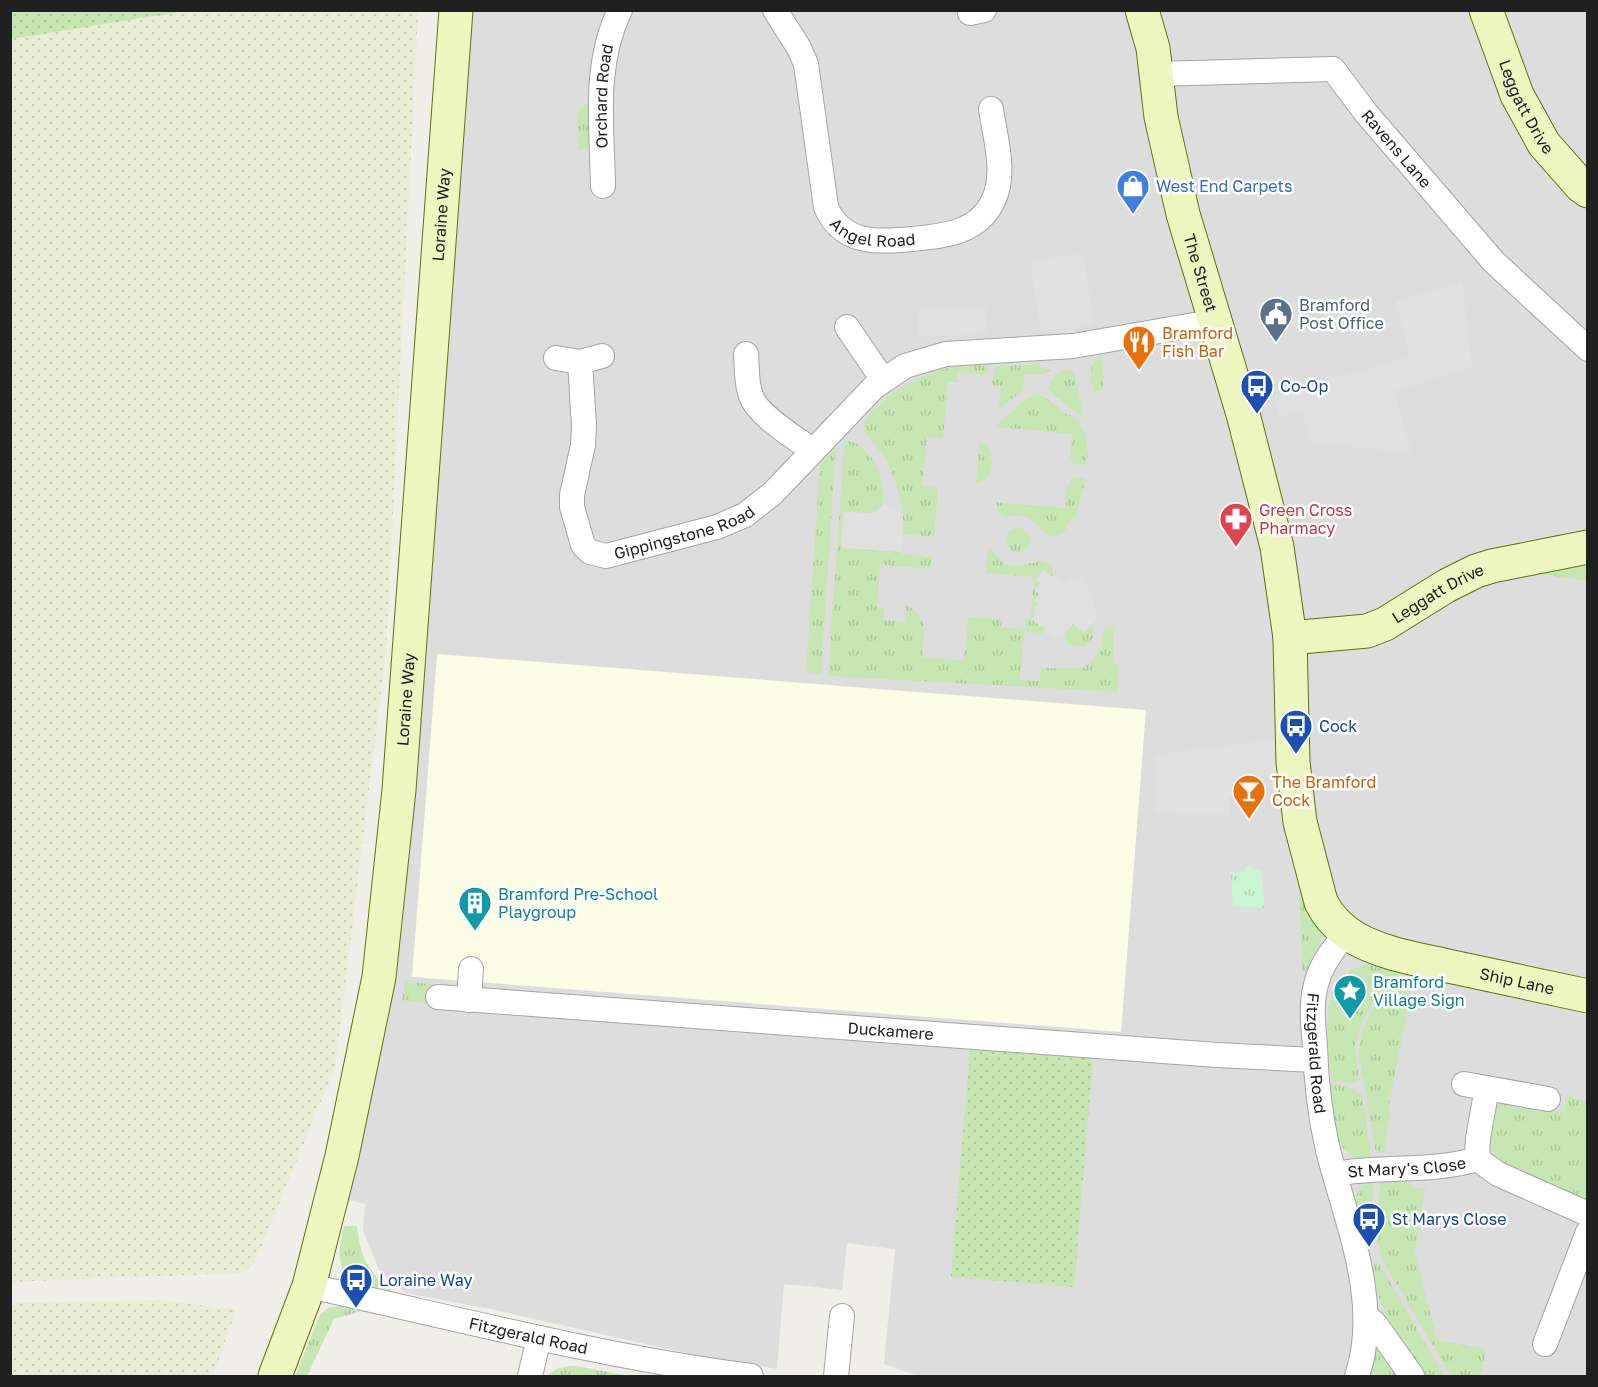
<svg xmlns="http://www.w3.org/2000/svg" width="1598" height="1387" viewBox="0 0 1598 1387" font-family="'Golos Text',sans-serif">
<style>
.residential{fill:#dedddd}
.education{fill:#fbfde4}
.farmland{fill:url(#farmland-dots)}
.grass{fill:url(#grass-tufts)}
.park{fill:url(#park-tufts)}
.garden{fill:url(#garden-dots)}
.parking{fill:#e0e0e0}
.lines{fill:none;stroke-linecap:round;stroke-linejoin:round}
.street-casing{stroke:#a4a4a4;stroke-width:26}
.secondary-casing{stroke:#5e730c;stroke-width:35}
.street{stroke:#fff;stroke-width:24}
.secondary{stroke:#eef6c0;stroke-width:33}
.labels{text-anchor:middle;stroke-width:5;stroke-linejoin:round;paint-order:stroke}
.street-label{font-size:16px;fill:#202020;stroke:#fff}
.shop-label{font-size:16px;fill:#366cbe;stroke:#fff;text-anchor:start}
.service-label{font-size:16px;fill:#4e5e75;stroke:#fff;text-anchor:start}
.food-label{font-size:16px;fill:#c56008;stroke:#fff;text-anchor:start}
.transit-label{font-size:16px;fill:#164399;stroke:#fff;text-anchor:start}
.health-label{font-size:16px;fill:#be3a42;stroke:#fff;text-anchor:start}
.culture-label{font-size:16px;fill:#0d838f;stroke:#fff;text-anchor:start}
</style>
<defs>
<pattern id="farmland-dots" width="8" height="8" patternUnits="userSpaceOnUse" patternTransform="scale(1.5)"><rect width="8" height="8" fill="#e9edd4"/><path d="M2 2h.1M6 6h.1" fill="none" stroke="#c8cbb6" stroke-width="1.8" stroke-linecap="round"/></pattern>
<pattern id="grass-tufts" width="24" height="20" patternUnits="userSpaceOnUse" patternTransform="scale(1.5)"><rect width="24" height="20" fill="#c6e7b1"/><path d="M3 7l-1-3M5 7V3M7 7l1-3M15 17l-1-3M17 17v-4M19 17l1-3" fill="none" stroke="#aac698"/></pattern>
<pattern id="park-tufts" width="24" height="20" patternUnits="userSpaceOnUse" patternTransform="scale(1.5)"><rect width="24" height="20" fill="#c8f6d0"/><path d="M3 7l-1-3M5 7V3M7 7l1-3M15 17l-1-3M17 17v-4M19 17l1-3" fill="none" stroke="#acd3b2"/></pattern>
<pattern id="garden-dots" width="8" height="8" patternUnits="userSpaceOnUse" patternTransform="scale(1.5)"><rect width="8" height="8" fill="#c6e7b1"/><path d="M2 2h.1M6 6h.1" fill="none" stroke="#aac698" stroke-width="1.8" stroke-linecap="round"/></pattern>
</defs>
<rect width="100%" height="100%" fill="#f0eee8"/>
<!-- residential -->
<polygon class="residential" points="456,11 1587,11 1587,1376 1412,1376 1352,1346 1344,1376 918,1376 884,1364 895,1249 847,1243 842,1290 784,1284 777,1369 703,1357 495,1310 406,1293 392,1284 380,1272 363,1230 365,1204 332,1196 356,1090"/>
<!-- education -->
<polygon class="education" points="437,654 1146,710 1121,1032 412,977"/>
<!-- farmland -->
<g class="farmland">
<polygon points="186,11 418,11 386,651 335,1067 255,1262 244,1273 11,1282 11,39"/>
<polygon points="161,1300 236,1310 213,1376 11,1376 11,1303"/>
</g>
<!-- grass -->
<g class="grass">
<polygon points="596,96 595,149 578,149 578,111"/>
<path d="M1099,356L1102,359L1104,388L1095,394C1089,381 1088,365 1099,356Z"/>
<path d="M976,364L989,365L987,375L958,372L957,382H948L943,438L927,437L922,486L938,488L934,537L903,534C903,489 892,464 864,430C863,420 870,412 877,406C905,381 939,366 976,364Z"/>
<polygon points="1039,364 1041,368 1050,370 1046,374 1024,375 1023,390 999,409 1001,386 989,385 992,382 996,366"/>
<polygon points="1064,370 1073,372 1075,375 1084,419 1047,389 1055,376"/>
<path d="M1034,395C1048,395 1055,406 1066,414C1068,415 1072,415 1074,417C1085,424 1092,454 1084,465L1072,464L1073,459L1070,458L1072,434L997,427V425L1027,398Z"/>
<path d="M848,441C872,443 893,491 879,511L868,514L902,552V554L932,557L931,569L880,565L877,607L884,608V620L905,622L906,605C930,617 924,635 922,657L964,661L968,619L971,617L1002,620L1001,627L1026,629V618H1031L1034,577L986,573L988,548L1004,563L1015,566L1044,561L1053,569V577L1043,571L1036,580L1040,583L1038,604L1033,611L1044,628V633L1024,632L1020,680L1040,681L1041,668H1084C1098,656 1104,645 1104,627L1113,628L1114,664H1117L1118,692L828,676L844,446Z"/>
<path d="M979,443L987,444C994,456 995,469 985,480L976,483Z"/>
<polygon points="836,447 821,674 806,672 820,465"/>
<path d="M1071,477L1084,478L1085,482L1076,517L1071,519C1067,530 1061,538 1049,536L1029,518L1017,515L1004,516L998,511L996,502L1065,508L1068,484H1070Z"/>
<circle cx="1018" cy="540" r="12"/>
<polygon points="1587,563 1587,581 1529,572"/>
<polygon points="1094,622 1093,638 1085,646 1072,645 1067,642 1064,634 1073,624 1084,633"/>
<polygon points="1299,878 1321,933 1320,946 1308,972 1302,971"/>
<path d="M1379,963L1401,967L1398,976L1379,995L1361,1023L1355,1046L1359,1080L1356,1083L1331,1080C1329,1050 1319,997 1344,975C1353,967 1367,965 1379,963Z"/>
<path d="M1415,972L1388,1110L1390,1114L1384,1153H1376L1359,1056C1359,1024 1383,982 1415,972Z"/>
<polygon points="405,982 433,984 431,1003 402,1000"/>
<path d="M1327,1083L1352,1088L1362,1095L1372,1160C1331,1162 1332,1113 1327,1083Z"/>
<path d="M1567,1095L1587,1102V1202L1503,1162C1482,1148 1491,1128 1495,1107C1510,1097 1546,1108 1564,1112Z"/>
<path d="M1373,1178L1372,1231L1363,1226L1361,1220L1355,1221C1354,1202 1354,1188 1373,1178Z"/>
<polygon points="1408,1181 1413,1188 1425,1188 1415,1253 1437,1340 1486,1349 1481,1376 1451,1376 1381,1258 1377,1237 1380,1182"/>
<path d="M344,1226H357C361,1258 366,1269 391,1290L390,1293C345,1283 332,1275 344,1226Z"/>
<polygon points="1376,1260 1382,1268 1444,1376 1421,1376 1392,1330 1369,1274"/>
<polygon points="344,1305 369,1309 334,1319 307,1376 295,1376 320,1315 328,1308"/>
<polygon points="1375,1344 1399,1376 1366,1376"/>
<polygon points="569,1366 575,1366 631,1376 547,1376 556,1369"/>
</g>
<!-- park -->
<polygon class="park" points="1245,867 1252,867 1253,870 1261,869 1265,908 1233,906 1231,872 1245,871"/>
<!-- garden -->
<g class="garden">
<polygon points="11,10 186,10 186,11 11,39"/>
<polygon points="970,1048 1093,1058 1074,1287 951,1277"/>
</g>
<!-- parking -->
<g class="parking">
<polygon points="1083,253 1094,324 1075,327 1076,333 1062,335 1061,329 1041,332 1030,261"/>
<polygon points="1462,282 1472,367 1394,391 1412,453 1310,442 1303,412 1279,416 1274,396 1410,357 1395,301"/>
<polygon points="986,307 987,334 919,336 918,310"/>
<polygon points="883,505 903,513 902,552 841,548 843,512 874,513"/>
<polygon points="1043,570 1064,584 1070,577 1075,581 1081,574 1092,596 1097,619 1084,633 1073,624 1064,634 1055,637 1051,633 1044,633 1044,628 1032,620 1036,613 1033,611 1037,604 1034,601 1039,594 1035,591 1040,583 1036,580"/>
<polygon points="1284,738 1282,774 1263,775 1264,795 1258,795 1258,792 1252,792 1252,796 1249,796 1248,791 1238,791 1238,795 1229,795 1230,815 1155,814 1156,755"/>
</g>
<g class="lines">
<!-- street casing -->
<g class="street-casing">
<g id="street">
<path id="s1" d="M775,10L799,48L806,64L826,207C842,245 878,242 912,239C945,236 979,233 994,199C1006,172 995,137 991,109"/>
<polyline points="970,13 984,10"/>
<path id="s2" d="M1156,74L1333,69L1366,113L1494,262L1588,349"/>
<path id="s3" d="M603,186C602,127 593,65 620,10"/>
<polyline points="847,327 883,380"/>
<path d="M746,354C747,367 746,383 751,396C757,415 796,438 813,451"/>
<polyline points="556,358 580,362 602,356"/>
<path id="s4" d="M580,362L584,426L583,445L572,495V507L583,545L590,552L606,556L717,527L745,515L773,493L874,387L905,366L946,354L1073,346L1217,321"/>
<path id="s5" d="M1346,932C1336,947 1323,961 1318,978C1310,1000 1313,1024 1315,1046C1316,1081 1320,1116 1328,1150C1346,1222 1382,1302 1357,1376"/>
<path id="s6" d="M438,997L1217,1055L1315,1060"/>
<polyline points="469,1000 471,969"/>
<polyline points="1464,1084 1548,1099"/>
<polyline points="1487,1088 1478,1138 1477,1159 1498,1174 1588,1214"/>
<path id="s7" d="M1335,1174C1381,1165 1432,1173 1477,1159"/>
<path id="s8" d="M309,1286C456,1318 602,1357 751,1376"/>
<polyline points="1366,1315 1376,1325 1412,1376"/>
<polyline points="1545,1344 1588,1232"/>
<polyline points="530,1376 539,1338"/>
<polyline points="836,1376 842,1316"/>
</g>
</g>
<!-- secondary casing -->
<g class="secondary-casing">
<g id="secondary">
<path id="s9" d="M1142,10L1153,48L1161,117L1183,214L1243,414L1277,547L1290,638L1293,762L1300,822L1321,902C1329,918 1340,929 1355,938C1383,954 1417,959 1448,966C1494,976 1541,986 1588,996"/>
<path id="s10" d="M1486,10L1517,95L1544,144L1581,186L1588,191"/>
<path id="s11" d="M1290,638L1367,631L1385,624L1446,586L1476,571L1492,566L1588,547"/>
<path id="s12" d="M275,1376L309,1286L342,1156L379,977L399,790L456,10"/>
</g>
</g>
<!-- street -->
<use href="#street" class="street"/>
<!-- secondary -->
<use href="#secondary" class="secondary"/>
</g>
<!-- icons -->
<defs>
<g id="shop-pin" transform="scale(1.725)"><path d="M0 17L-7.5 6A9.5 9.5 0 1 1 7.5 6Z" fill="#3f7fe0" stroke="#fff"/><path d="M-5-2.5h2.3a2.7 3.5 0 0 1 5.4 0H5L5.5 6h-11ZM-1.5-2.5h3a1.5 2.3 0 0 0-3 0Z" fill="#fff"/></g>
<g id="civic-pin" transform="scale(1.725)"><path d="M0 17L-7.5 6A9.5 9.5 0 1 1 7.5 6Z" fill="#5c6f8a" stroke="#fff"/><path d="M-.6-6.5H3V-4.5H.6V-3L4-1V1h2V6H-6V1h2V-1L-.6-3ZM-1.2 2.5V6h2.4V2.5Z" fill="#fff"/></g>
<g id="restaurant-pin" transform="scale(1.725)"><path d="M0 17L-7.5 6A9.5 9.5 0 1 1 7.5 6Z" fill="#e8710a" stroke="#fff"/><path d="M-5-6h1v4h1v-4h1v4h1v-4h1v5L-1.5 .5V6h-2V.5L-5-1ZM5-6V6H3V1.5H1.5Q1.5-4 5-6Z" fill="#fff"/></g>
<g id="bus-pin" transform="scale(1.725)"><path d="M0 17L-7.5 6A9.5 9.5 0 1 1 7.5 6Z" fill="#1a4fb4" stroke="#fff"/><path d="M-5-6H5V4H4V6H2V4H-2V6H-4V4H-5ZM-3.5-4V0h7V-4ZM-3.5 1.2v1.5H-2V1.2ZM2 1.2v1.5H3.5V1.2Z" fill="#fff"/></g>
<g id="pharmacy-pin" transform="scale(1.725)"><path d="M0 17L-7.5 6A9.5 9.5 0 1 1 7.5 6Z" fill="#e0444e" stroke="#fff"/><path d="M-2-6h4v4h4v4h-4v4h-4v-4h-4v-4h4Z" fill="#fff"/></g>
<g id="bar-pin" transform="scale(1.725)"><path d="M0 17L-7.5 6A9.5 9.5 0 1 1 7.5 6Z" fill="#e8710a" stroke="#fff"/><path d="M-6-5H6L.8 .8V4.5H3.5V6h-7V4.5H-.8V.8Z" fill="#fff"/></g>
<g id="building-pin" transform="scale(1.725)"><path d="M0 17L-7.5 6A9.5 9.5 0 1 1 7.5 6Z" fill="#0f9aa8" stroke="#fff"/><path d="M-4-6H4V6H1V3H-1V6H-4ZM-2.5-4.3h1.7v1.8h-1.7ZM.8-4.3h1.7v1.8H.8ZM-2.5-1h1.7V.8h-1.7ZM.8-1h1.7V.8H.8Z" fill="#fff"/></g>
<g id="sight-pin" transform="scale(1.725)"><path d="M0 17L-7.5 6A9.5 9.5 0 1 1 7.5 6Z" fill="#0f9aa8" stroke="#fff"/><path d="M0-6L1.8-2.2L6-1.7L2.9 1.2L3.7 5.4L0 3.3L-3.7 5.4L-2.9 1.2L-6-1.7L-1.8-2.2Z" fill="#fff"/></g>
</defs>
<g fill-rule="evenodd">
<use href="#shop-pin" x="1133" y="186"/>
<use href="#civic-pin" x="1276" y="314"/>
<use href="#restaurant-pin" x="1139" y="342"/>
<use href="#bus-pin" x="1257" y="386"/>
<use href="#pharmacy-pin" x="1236" y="519"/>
<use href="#bus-pin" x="1296" y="726"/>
<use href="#bar-pin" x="1249" y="791"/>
<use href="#building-pin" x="475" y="903"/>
<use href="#sight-pin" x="1350" y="991"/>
<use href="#bus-pin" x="1369" y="1219"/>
<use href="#bus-pin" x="356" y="1280"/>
</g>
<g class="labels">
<!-- street labels -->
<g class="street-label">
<text dy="6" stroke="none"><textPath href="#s3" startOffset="90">Orchard Road</textPath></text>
<text dy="6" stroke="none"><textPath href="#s10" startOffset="105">Leggatt Drive</textPath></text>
<text dy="6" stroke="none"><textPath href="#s2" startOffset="279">Ravens Lane</textPath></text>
<text dy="6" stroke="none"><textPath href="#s12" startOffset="1178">Loraine Way</textPath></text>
<text dy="6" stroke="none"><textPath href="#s1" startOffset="266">Angel Road</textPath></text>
<text dy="6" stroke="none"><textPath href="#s9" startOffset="270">The Street</textPath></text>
<text dy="6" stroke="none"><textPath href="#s4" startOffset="294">Gippingstone Road</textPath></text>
<text dy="6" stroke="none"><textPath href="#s11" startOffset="158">Leggatt Drive</textPath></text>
<text dy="6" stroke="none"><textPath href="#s12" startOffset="692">Loraine Way</textPath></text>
<text dy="6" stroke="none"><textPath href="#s9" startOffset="1132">Ship Lane</textPath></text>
<text dy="6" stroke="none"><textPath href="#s6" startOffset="454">Duckamere</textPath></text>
<text dy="6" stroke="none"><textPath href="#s5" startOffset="130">Fitzgerald Road</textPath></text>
<text dy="6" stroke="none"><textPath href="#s7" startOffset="72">St Mary's Close</textPath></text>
<text dy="6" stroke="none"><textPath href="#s8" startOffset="225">Fitzgerald Road</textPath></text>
</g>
<!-- shop labels -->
<g class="shop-label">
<text x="1156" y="192">West End Carpets</text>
</g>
<!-- service labels -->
<g class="service-label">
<text x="1299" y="311">Bramford<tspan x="1299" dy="18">Post Office</tspan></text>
</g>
<!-- food labels -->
<g class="food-label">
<text x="1162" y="339">Bramford<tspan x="1162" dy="18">Fish Bar</tspan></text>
<text x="1272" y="788">The Bramford<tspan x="1272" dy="18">Cock</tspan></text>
</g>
<!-- transit labels -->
<g class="transit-label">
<text x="1280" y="392">Co-Op</text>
<text x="1319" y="732">Cock</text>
<text x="1392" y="1225">St Marys Close</text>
<text x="379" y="1286">Loraine Way</text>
</g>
<!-- health labels -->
<g class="health-label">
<text x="1259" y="516">Green Cross<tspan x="1259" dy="18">Pharmacy</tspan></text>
</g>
<!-- culture labels -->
<g class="culture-label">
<text x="498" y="900">Bramford Pre-School<tspan x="498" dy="18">Playgroup</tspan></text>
<text x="1373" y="988">Bramford<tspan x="1373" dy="18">Village Sign</tspan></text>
</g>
</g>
<!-- border -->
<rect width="1598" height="1387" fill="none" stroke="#202020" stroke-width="24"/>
</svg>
